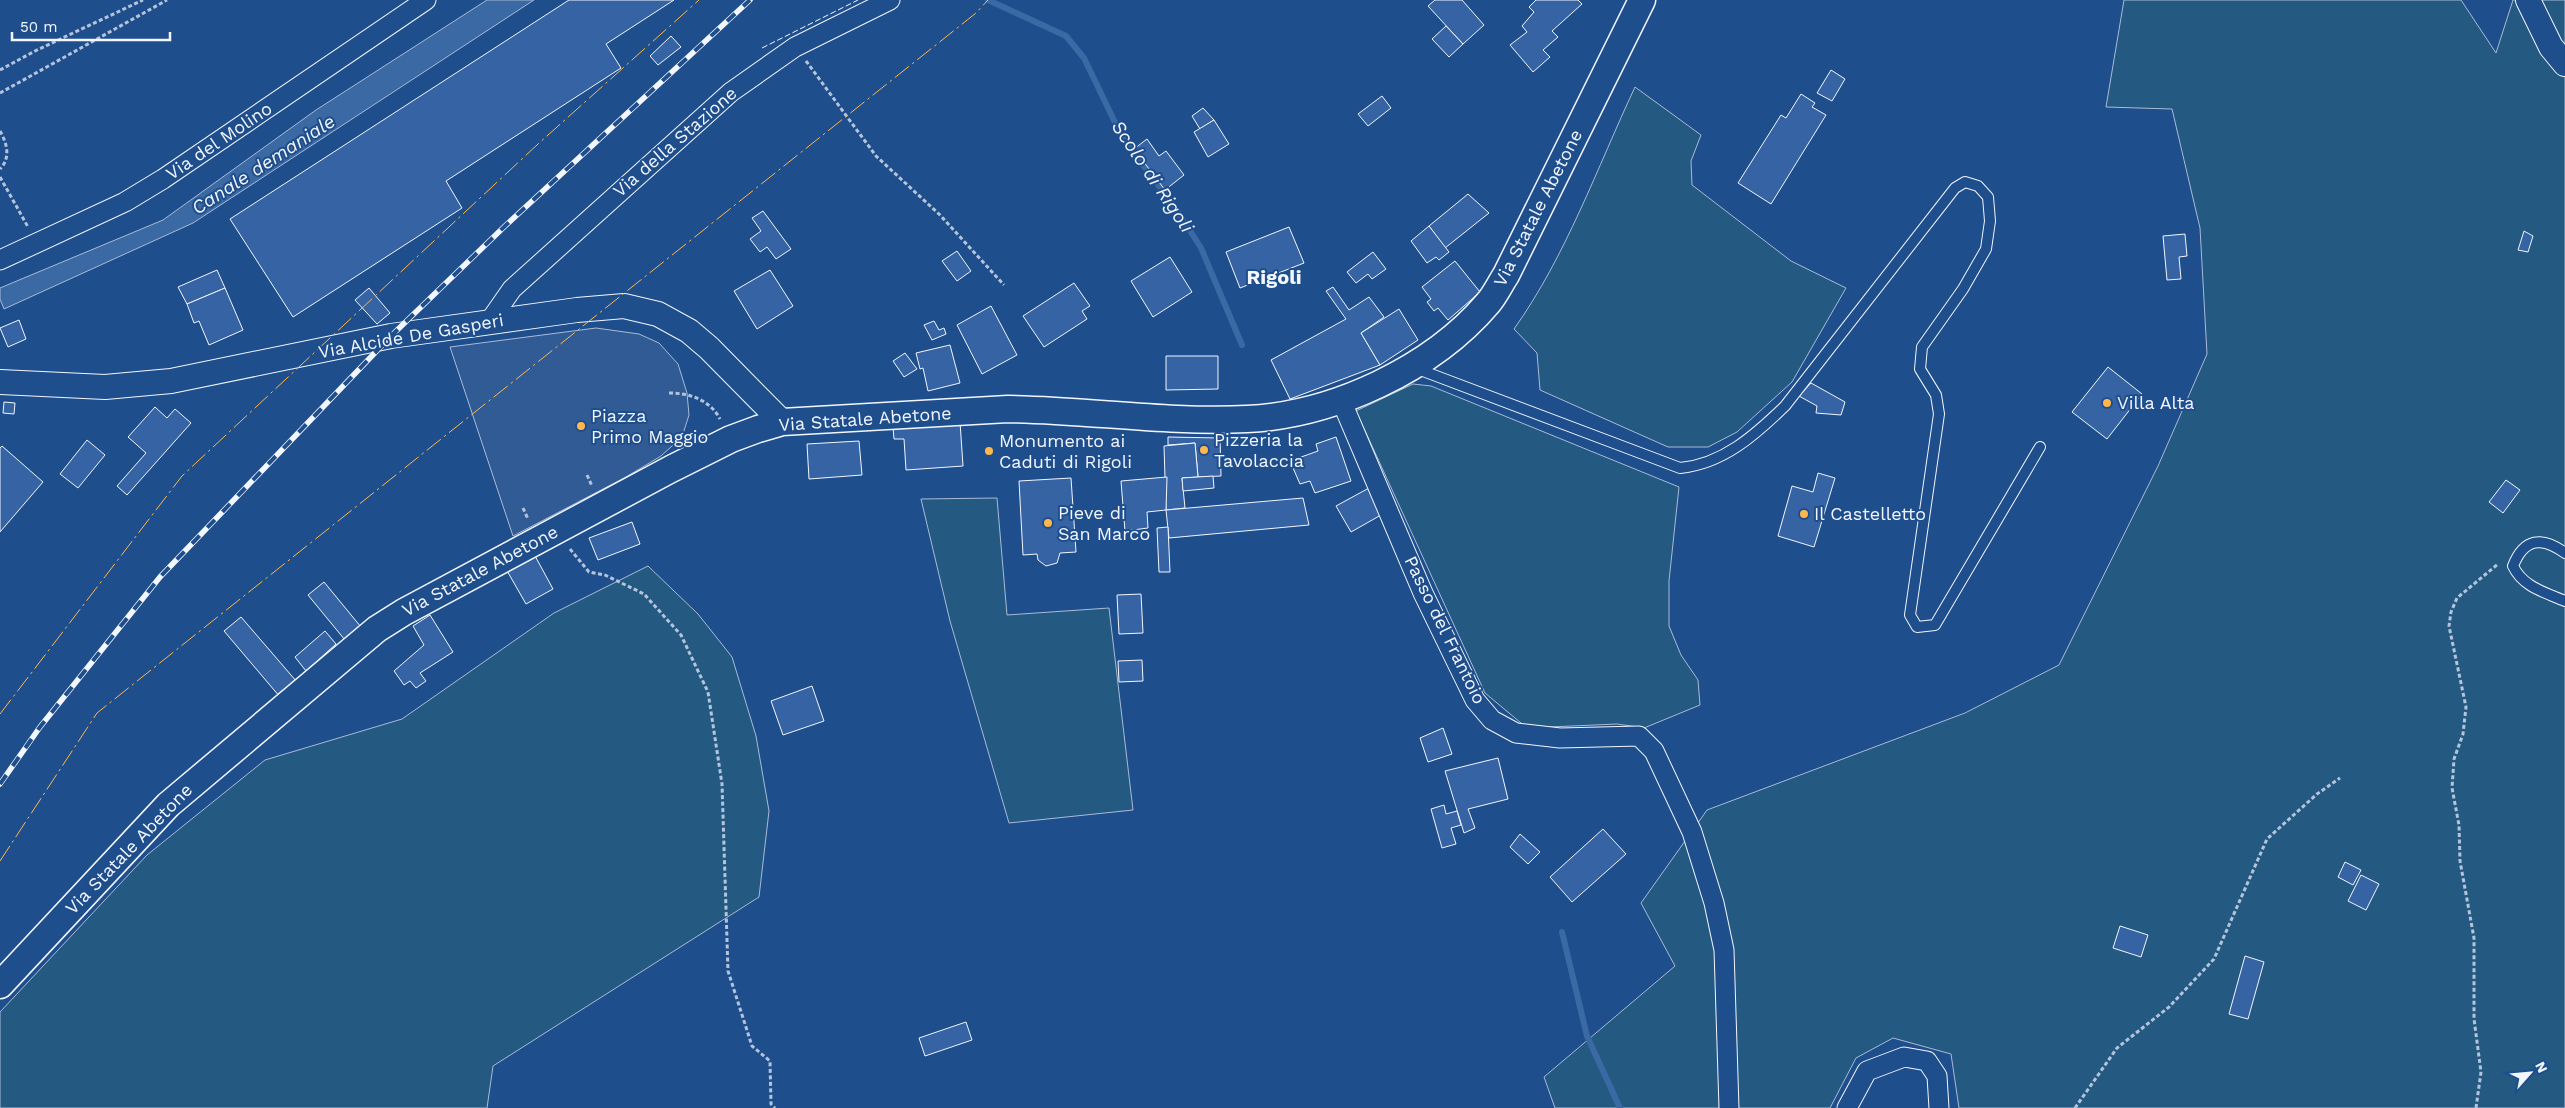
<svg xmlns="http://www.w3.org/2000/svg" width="2565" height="1108" viewBox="0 0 2565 1108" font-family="'Work Sans',sans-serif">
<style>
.green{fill:#245a82;stroke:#a8bbd7}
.parking{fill:#305b95;stroke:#a8bbd7}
.water{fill:#3b69a3;stroke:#a8bbd7}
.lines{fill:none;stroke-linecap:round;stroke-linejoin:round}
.stream{stroke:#3b69a3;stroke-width:6}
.building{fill:#3563a3;stroke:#f2f6ff}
.service-casing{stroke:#f2f6ff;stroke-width:12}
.minor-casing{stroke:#f2f6ff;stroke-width:21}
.tertiary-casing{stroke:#f2f6ff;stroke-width:26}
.secondary-casing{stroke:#f2f6ff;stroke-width:29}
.path{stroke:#b3c4dc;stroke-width:3;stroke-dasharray:4 2.5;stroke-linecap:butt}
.service{stroke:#1f4e8c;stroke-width:10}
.minor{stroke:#1f4e8c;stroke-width:19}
.tertiary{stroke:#1f4e8c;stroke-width:24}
.secondary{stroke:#1f4e8c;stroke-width:26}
.rail-casing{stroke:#f2f6ff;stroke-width:5.5}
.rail{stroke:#1f4e8c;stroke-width:4;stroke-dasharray:11;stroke-linecap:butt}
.fence{stroke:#f2f6ff;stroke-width:1;stroke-dasharray:6 2.5;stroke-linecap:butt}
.power{stroke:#ffb74d;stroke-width:1;stroke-dasharray:18 4 2.5 4;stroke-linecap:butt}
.poi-dot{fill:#ffb74d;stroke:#1f4e8c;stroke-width:2}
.labels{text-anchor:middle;stroke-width:4;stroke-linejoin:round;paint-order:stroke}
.street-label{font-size:18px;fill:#f2f6ff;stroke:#1f4e8c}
.poi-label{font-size:18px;fill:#f2f6ff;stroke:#1f4e8c;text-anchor:start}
.water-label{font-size:19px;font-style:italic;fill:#f2f6ff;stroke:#1f4e8c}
.quarter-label{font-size:20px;font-weight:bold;fill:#f2f6ff;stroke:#1f4e8c}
</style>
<rect width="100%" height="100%" fill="#1f4e8c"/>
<!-- green -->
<g class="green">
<polygon points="2124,0 2461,0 2496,53 2513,0 2565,0 2565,1108 1959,1108 1951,1054 1893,1038 1856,1058 1830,1108 1555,1108 1544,1077 1675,966 1641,903 1707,810 1965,713 2059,665 2158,466 2207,354 2200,228 2172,109 2106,107"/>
<path d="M1635,87L1701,135L1691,161L1692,185L1791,261L1846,288L1792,382L1737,432L1708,447H1668L1540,390L1537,353L1514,329C1566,256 1597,168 1635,87Z"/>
<polygon points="1413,384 1431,386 1679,487 1669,581 1669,626 1681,655 1698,680 1700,705 1644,728 1617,724 1527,728 1485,693 1356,411"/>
<polygon points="997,498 1007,615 1109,608 1133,810 1009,823 950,621 921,499"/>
<polygon points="648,566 698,614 732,657 756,736 769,811 759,897 493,1066 487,1108 0,1108 0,1012 147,855 265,760 402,719 554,613"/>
</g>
<!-- parking -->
<polygon class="parking" points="596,328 639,334 659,343 678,364 687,393 689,415 682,437 661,456 626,477 513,536 450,347"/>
<!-- water -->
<polygon class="water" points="487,0 534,0 193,223 4,309 0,299 0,288 163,220 316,110"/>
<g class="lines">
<!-- stream -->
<g class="stream">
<polyline points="988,0 1066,36 1084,58 1123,139 1175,207 1201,248 1242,345"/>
<polyline points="1562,932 1587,1036 1620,1108"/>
</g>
</g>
<!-- building -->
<g class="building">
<polygon points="569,0 674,0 606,44 621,68 446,181 462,208 293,317 230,219"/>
<polygon points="1435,0 1462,0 1484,25 1463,44 1428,6"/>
<polygon points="1536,0 1578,0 1582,4 1552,31 1558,37 1543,50 1550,57 1533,72 1510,45 1527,32 1522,26 1534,12 1529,7"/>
<polygon points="1446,26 1463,44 1449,57 1432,39"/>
<polygon points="671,36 681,47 658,65 650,56"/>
<polygon points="1831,70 1845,79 1832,101 1817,93"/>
<polygon points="1801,94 1815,103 1812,107 1826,115 1771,204 1738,183 1781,115 1786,118"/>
<polygon points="1382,96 1391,108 1368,126 1358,114"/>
<polygon points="1203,108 1214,120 1200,129 1192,116"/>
<polygon points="1214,120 1229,144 1208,157 1194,132"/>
<polygon points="1147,139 1159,156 1166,151 1184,175 1165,190 1134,149"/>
<polygon points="1468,194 1489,213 1445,248 1429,226"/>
<polygon points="763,211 791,249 776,259 767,247 760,252 750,239 761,231 752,218"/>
<polygon points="1429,226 1449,252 1439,260 1436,257 1427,263 1411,241"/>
<polygon points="1289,227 1304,263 1240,288 1226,252"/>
<polygon points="2524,231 2533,236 2528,252 2518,250"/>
<polygon points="2185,234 2187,256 2179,257 2181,279 2167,280 2163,236"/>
<polygon points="957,251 971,271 957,281 942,261"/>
<polygon points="1373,252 1386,269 1372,279 1368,274 1356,283 1347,272"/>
<polygon points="1170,257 1192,292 1153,317 1131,281"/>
<polygon points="1455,261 1480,292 1448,320 1438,308 1434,311 1427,302 1431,299 1422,287"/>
<polygon points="217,270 225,288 187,304 178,287"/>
<polygon points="770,270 793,306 757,329 734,291"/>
<polygon points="1074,283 1090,306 1082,311 1087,319 1044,347 1023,316"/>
<polygon points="1333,287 1349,310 1369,297 1384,317 1361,333 1380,365 1290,399 1271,360 1346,319 1326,291"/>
<polygon points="225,288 243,330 209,345 199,321 194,323 187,304"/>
<polygon points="369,288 390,313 377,324 355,300"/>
<polygon points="991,306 1017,355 982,374 957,325"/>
<polygon points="1399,309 1418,340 1380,365 1361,333"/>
<polygon points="19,320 26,339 8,347 0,328"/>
<polygon points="934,321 939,330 944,328 946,334 932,340 924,325"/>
<polygon points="950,345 960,383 928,391 923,368 920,369 916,353"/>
<polygon points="905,353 917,369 904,377 893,361"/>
<polygon points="1166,356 1218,356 1218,389 1166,390"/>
<polygon points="2108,367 2142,394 2107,439 2072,412"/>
<polygon points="1811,383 1845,402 1841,415 1816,413 1817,406 1799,396"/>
<polygon points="4,402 15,403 14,414 3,413"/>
<polygon points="155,407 167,418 175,409 191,423 127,495 117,486 146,453 128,437"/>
<polygon points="960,422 963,466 906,470 904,439 894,439 893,427"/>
<polygon points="1168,437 1220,438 1221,476 1198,477 1195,443 1168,445"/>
<polygon points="1336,437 1351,481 1315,493 1310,481 1300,484 1290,461 1318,451 1316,444"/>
<polygon points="87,440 105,455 78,488 60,474"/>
<polygon points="859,441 862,475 809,479 807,444"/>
<polygon points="1195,443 1198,477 1182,478 1185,508 1166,510 1164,446"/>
<polygon points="2,446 43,482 0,532 0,448"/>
<polygon points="1818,473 1835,478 1814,547 1778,536 1792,486 1813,492"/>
<polygon points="1213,476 1214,488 1183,491 1182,478"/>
<polygon points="1167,477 1166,510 1147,512 1148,528 1125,531 1121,481"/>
<polygon points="1071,478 1076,552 1060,553 1057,563 1046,566 1038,560 1037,554 1023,555 1019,481"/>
<polygon points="2506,480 2520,490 2503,513 2489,502"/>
<polygon points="1369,488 1381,515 1351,532 1336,506"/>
<polygon points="1303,498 1309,525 1169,538 1166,510"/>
<polygon points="632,522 640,544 598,560 589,538"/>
<polygon points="1168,527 1170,572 1159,572 1157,528"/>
<polygon points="534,554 553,589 526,604 506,569"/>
<polygon points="324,582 361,627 345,640 308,595"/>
<polygon points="1141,594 1143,633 1119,634 1117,595"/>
<polygon points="430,615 453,652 420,673 426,681 416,688 410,681 404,685 394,671 424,645 413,626"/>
<polygon points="241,617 297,682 280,697 224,631"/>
<polygon points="325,631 336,644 306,671 295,657"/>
<polygon points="1142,660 1143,681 1119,682 1118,661"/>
<polygon points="812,686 824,721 783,735 771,701"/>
<polygon points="1443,728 1452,754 1428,762 1420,738"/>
<polygon points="1498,758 1508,799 1468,809 1475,828 1464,833 1445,771"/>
<polygon points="1444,805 1446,814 1457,811 1461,825 1451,828 1456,844 1442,848 1431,809"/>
<polygon points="1603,829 1626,854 1572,902 1550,877"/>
<polygon points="1520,834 1540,852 1528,864 1510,847"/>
<polygon points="2345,862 2361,870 2353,885 2338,877"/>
<polygon points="2361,875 2379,884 2366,910 2348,901"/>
<polygon points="2120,926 2148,935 2141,957 2113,948"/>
<polygon points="2245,956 2264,962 2248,1019 2229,1014"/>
<polygon points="966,1022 972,1040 925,1056 919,1038"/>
</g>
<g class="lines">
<!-- service casing -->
<g class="service-casing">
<g id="service">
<path d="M1415,368L1680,468C1723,464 1755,435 1785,406L1955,188L1965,182L1978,186L1988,197L1990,221L1986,249L1963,289L1922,347L1920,369L1936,395L1939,414L1910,615L1917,627L1935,625L2040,447"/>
<path d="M2565,553C2542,536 2524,538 2513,566C2523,587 2544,592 2565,601"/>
</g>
</g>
<!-- minor casing -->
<g class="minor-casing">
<g id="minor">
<polyline points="0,260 125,202 163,179 426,0"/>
<polyline points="489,322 512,289 731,92 795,47 890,0"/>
<polyline points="1341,400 1423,593 1475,700 1492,720 1516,733 1560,738 1639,736 1654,751 1692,832 1714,903 1724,950 1729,1108"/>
<polyline points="1847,1108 1867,1071 1904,1057 1927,1061 1937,1076 1939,1108"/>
</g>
</g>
<!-- tertiary casing -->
<g class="tertiary-casing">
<g id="tertiary">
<polyline points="2528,0 2551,47 2565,64"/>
<polyline points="0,382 105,387 171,381 391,336 577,310 624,306 658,314 689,331 709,348 782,422"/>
</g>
</g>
<!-- secondary casing -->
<g class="secondary-casing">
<path id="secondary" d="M0,985L168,805L377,629L404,612L671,469L731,439L758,429L782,422L1008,409C1088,410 1168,423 1247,419C1333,415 1432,369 1488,303C1495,295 1500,284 1506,275L1642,0"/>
</g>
<!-- path -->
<g class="path">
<polyline points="806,61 876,156 940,215 1004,285"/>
<polyline points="0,70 35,51 143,0"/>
<polyline points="0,93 167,0"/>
<path d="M0,131C7,143 11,158 0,169"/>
<polyline points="0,177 28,227"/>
<path d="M669,393C690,393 710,400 720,419"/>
<polyline points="587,475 592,486"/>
<polyline points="523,508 528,519"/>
<polyline points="570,549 589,572 605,575 644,594 681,635 708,692 722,784 728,971 752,1046 770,1061 771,1104 775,1108"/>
<polyline points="2075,1108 2117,1048 2169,1007 2214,959 2267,839 2317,794 2340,778"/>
<polyline points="2476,1108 2481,1072 2474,1019 2474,938 2460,861 2459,825 2452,788 2454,759 2463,734 2466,707 2449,626 2451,612 2457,598 2498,564"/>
</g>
<!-- service -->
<use href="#service" class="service"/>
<!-- minor -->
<use href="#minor" class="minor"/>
<!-- tertiary -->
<use href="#tertiary" class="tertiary"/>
<!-- secondary -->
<use href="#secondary" class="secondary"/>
<!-- rail casing -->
<g class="rail-casing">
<polyline id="rail" points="0,784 40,727 160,577 391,336 505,226 750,0"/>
</g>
<!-- rail -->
<use href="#rail" class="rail"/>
<!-- fence -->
<polyline class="fence" points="762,48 858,0"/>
<!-- power -->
<g class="power">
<polyline points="0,714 182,476 538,144 699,0"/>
<polyline points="0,861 97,713 976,13 988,0"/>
</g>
</g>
<!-- markers -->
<g class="poi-dot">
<circle cx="2107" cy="403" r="5"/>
<circle cx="581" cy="426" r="5"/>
<circle cx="1204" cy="450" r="5"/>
<circle cx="989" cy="451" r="5"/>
<circle cx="1804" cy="514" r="5"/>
<circle cx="1048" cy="523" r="5"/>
</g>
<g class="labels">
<!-- street labels -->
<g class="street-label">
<text transform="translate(219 141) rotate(-34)" y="6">Via del Molino</text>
<text transform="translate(675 142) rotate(-41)" y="6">Via della Stazione</text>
<text transform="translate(1538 208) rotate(-63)" y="6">Via Statale Abetone</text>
<text transform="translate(411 336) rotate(-10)" y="6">Via Alcide De Gasperi</text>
<text transform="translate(865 419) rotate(-4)" y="6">Via Statale Abetone</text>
<text transform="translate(480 571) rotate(-28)" y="6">Via Statale Abetone</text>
<text transform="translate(1445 630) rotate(64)" y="6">Passo del Frantoio</text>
<text transform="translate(129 849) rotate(-46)" y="6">Via Statale Abetone</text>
</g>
<!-- poi labels -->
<g class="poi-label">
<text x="2117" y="409">Villa Alta</text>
<text x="591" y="422">Piazza<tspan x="591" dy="21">Primo Maggio</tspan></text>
<text x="1214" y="446">Pizzeria la<tspan x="1214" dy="21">Tavolaccia</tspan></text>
<text x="999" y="447">Monumento ai<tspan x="999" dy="21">Caduti di Rigoli</tspan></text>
<text x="1058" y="519">Pieve di<tspan x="1058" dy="21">San Marco</tspan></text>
<text x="1814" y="520">Il Castelletto</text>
</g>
<!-- water labels -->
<g class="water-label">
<text transform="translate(263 164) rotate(-33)" y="7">Canale demaniale</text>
<text transform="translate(1153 176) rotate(56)" y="7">Scolo di Rigoli</text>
</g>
<!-- quarter labels -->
<g class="quarter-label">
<text x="1274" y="284">Rigoli</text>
</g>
</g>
<!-- north arrow -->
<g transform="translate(2530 1073) rotate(63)" stroke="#1f4e8c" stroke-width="4" paint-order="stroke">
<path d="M0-4L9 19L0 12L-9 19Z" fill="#f2f6ff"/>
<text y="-8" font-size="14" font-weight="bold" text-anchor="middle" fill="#f2f6ff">N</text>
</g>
<!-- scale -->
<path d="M12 32v8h158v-8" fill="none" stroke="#f2f6ff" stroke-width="2.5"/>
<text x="20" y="32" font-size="15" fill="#f2f6ff" stroke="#1f4e8c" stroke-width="4" paint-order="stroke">50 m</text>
</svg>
